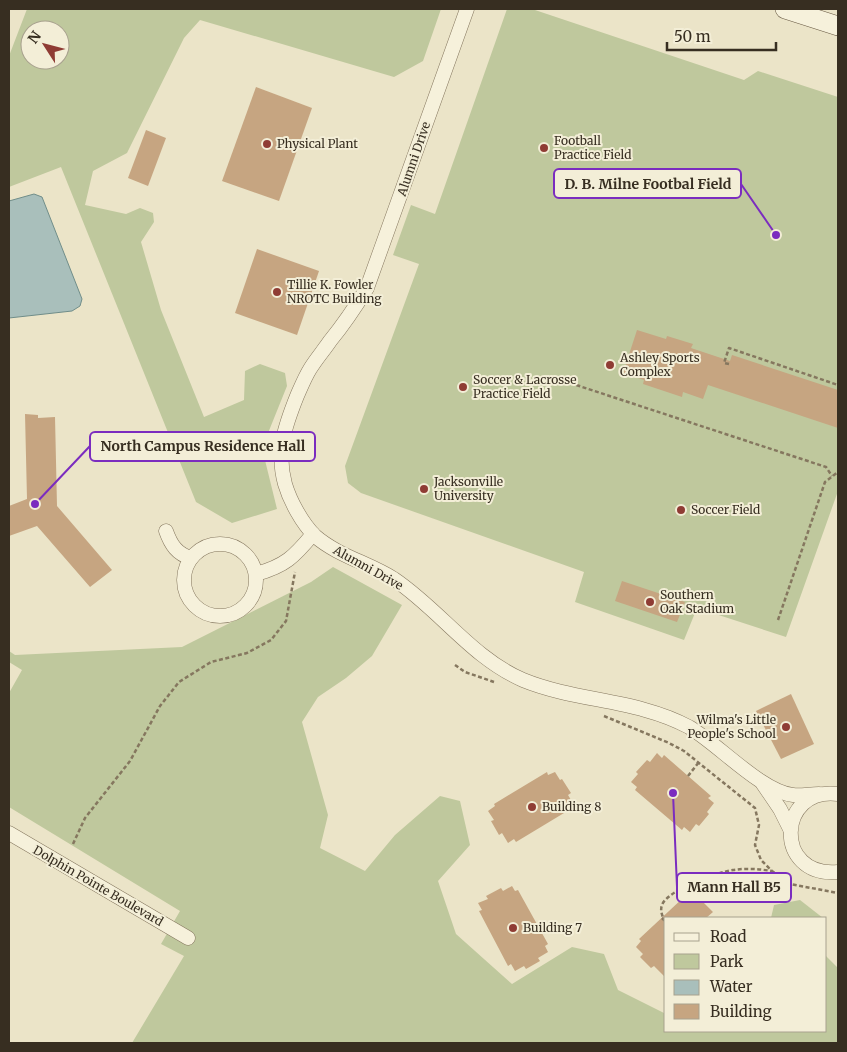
<svg xmlns="http://www.w3.org/2000/svg" width="847" height="1052" viewBox="0 0 847 1052" font-family="Merriweather,serif">
<style>
.green{fill:#bfc89d;fill-rule:evenodd}
.water{fill:#a9bfbb;stroke:#708d89}
.building{fill:#c6a581}
.lines{fill:none;stroke-linecap:round;stroke-linejoin:round}
.minor-casing{stroke:#85775f;stroke-width:15}
.secondary-casing{stroke:#675842;stroke-width:20}
.path{stroke:#85775f;stroke-width:2.5;stroke-dasharray:4 2.5;stroke-linecap:butt}
.minor{stroke:#f6f1db;stroke-width:14}
.secondary{stroke:#f6f1db;stroke-width:19}
.poi-dot{fill:#8f3c34;stroke:#f3eed7;stroke-width:2}
.labels{text-anchor:middle;stroke-width:4;stroke-linejoin:round;paint-order:stroke}
.poi-label{font-size:12px;fill:#372e21;stroke:#f3eed7;text-anchor:start}
.street-label{font-size:12px;fill:#372e21;stroke:#f3eed7}
.leader{fill:none;stroke:#7b2cbf;stroke-width:2}
.callout-dot{fill:#7b2cbf;stroke:#f3eed7;stroke-width:2}
.callout{fill:#f3eed7;stroke:#7b2cbf;stroke-width:2}
.callout-label{font-size:14px;text-anchor:middle;font-weight:bold;fill:#372e21}
</style>
<rect width="100%" height="100%" fill="#ebe4c8"/>
<!-- green -->
<g class="green">
<path d="M27,9H441L423,61L394,77L200,20L184,38L127,153L93,171L85,205L126,214L140,208L153,213L154,222L141,242L161,310L204,417L244,400L245,371L260,364L285,373L287,386L262,448L277,509L232,523L196,502L61,167L9,187V56ZM30,30H60V60H30Z"/>
<polygon points="507,9 532,9 744,80 758,71 838,97 838,491 786,637 697,608 684,640 575,602 584,572 361,493 348,483 345,466 419,264 393,255 411,205 435,214"/>
<polygon points="333,567 402,605 372,656 346,678 318,697 302,722 328,815 320,848 365,871 395,835 440,796 460,801 470,845 438,881 456,934 512,984 572,947 604,954 618,990 666,1014 666,1031 826,1031 826,956 838,968 838,1043 132,1043 184,956 161,944 180,911 9,807 9,693 22,670 9,662 9,651 15,655 182,647 311,582"/>
<polygon points="800,900 823,918 771,918 774,905"/>
</g>
<!-- water -->
<polygon class="water" points="34,194 42,197 82,299 80,306 72,311 9,318 9,201"/>
<!-- building -->
<g class="building">
<polygon points="256,87 312,108 279,201 222,181"/>
<polygon points="146,130 166,138 148,186 128,178"/>
<polygon points="257,249 319,271 297,335 235,313"/>
<polygon points="637,330 666,339 667,336 693,344 691,348 730,361 732,355 838,390 838,428 708,385 703,399 683,392 682,397 643,384 644,380 623,373"/>
<polygon points="25,414 38,415 38,418 55,417 57,506 112,570 90,587 37,526 9,536 9,506 27,499"/>
<polygon points="622,581 685,602 677,622 615,601"/>
<polygon points="791,694 814,744 781,759 756,711"/>
<polygon points="657,753 662,758 664,755 711,796 708,798 714,803 707,812 709,814 699,826 696,824 690,832 684,827 682,830 635,790 637,787 631,782 638,774 636,772 647,760 650,762"/>
<polygon points="547,772 548,775 555,772 560,780 562,779 571,793 568,795 574,805 568,808 569,810 516,842 514,839 508,843 502,833 499,835 491,821 494,820 488,811 495,806 494,804"/>
<polygon points="512,886 515,891 518,890 548,944 545,946 548,952 538,958 540,961 526,969 524,966 515,971 511,964 508,966 479,911 482,910 478,903 488,899 486,896 501,888 503,891"/>
<polygon points="692,894 699,902 701,900 713,912 706,918 666,918 666,978 654,966 651,968 640,957 643,954 636,947 641,941 639,939 684,897 687,899"/>
</g>
<g class="lines">
<!-- minor casing -->
<g class="minor-casing">
<g id="minor">
<path d="M467,9L367,288C356,306 344,324 330,341C324,350 316,359 310,369C305,377 301,387 297,396C285,426 276,451 285,484C290,501 302,523 315,536C338,556 369,563 394,579C440,610 472,658 523,680C577,702 637,699 689,727C718,744 762,792 793,795C801,796 810,794 819,794"/>
<path d="M166,531C171,545 177,554 191,558"/>
<circle cx="220" cy="580" r="36"/>
<path d="M256,574C285,566 294,557 313,534"/>
<polyline points="763,784 780,809 790,829"/>
<path d="M838,794C777,786 773,878 838,872"/>
<polyline points="9,833 188,938"/>
</g>
</g>
<!-- secondary casing -->
<g class="secondary-casing">
<polyline id="secondary" points="785,9 838,26"/>
</g>
<!-- path -->
<g class="path">
<polyline points="729,364 724,363 729,348 838,385"/>
<polyline points="564,381 826,467 832,476"/>
<polyline points="778,620 825,482 838,472"/>
<polyline points="455,665 465,672 494,682"/>
<polyline points="604,716 669,743 684,751 755,808 759,825 755,845 761,860 772,871 790,884 838,893"/>
<polyline points="688,776 699,762"/>
<polyline points="73,844 85,818 130,761 160,706 179,682 211,662 247,653 271,640 286,621 295,572"/>
<path d="M662,918L664,920C662,915 660,910 662,905C667,890 718,872 733,870C746,868 759,869 772,871"/>
</g>
<!-- minor -->
<use href="#minor" class="minor"/>
<!-- secondary -->
<use href="#secondary" class="secondary"/>
</g>
<!-- markers -->
<g class="poi-dot">
<circle cx="267" cy="144" r="5"/>
<circle cx="544" cy="148" r="5"/>
<circle cx="277" cy="292" r="5"/>
<circle cx="610" cy="365" r="5"/>
<circle cx="463" cy="387" r="5"/>
<circle cx="424" cy="489" r="5"/>
<circle cx="681" cy="510" r="5"/>
<circle cx="650" cy="602" r="5"/>
<circle cx="786" cy="727" r="5"/>
<circle cx="532" cy="807" r="5"/>
<circle cx="513" cy="928" r="5"/>
</g>
<g class="labels">
<!-- poi labels -->
<g class="poi-label">
<text x="554" y="145">Football<tspan x="554" dy="14">Practice Field</tspan></text>
<text x="277" y="148">Physical Plant</text>
<text x="287" y="289">Tillie K. Fowler<tspan x="287" dy="14">NROTC Building</tspan></text>
<text x="620" y="362">Ashley Sports<tspan x="620" dy="14">Complex</tspan></text>
<text x="473" y="384">Soccer &amp; Lacrosse<tspan x="473" dy="14">Practice Field</tspan></text>
<text x="434" y="486">Jacksonville<tspan x="434" dy="14">University</tspan></text>
<text x="691" y="514">Soccer Field</text>
<text x="660" y="599">Southern<tspan x="660" dy="14">Oak Stadium</tspan></text>
<text x="776" y="724" text-anchor="end">Wilma's Little<tspan x="776" dy="14">People's School</tspan></text>
<text x="542" y="811">Building 8</text>
<text x="523" y="932">Building 7</text>
</g>
<!-- street labels -->
<g class="street-label">
<text transform="translate(414 159) rotate(-71)" y="4">Alumni Drive</text>
<text transform="translate(368 568) rotate(29)" y="4">Alumni Drive</text>
<text transform="translate(98 886) rotate(30)" y="4">Dolphin Pointe Boulevard</text>
</g>
</g>
<!-- callouts -->
<path class="leader" d="M776 235L741 184M35 504L90 446M673 793L677 887"/>
<g class="callout-dot">
<circle cx="776" cy="235" r="5"/>
<circle cx="35" cy="504" r="5"/>
<circle cx="673" cy="793" r="5"/>
</g>
<g class="callout">
<rect x="554" y="169" width="187" height="29" rx="5"/>
<rect x="90" y="432" width="225" height="29" rx="5"/>
<rect x="677" y="873" width="114" height="29" rx="5"/>
</g>
<g class="callout-label">
<text x="648" y="189">D. B. Milne Footbal Field</text>
<text x="203" y="451">North Campus Residence Hall</text>
<text x="734" y="892">Mann Hall B5</text>
</g>
<!-- border -->
<rect width="847" height="1052" fill="none" stroke="#372e21" stroke-width="20"/>
<!-- legend -->
<rect x="664" y="917" width="162" height="115" fill="#f3eed7" stroke="#a8a18e"/>
<rect x="674" y="933" width="25" height="8" fill="#f6f1db" stroke="#a8a18e"/>
<text x="710" y="942" font-size="15" fill="#372e21">Road</text>
<rect x="674" y="954" width="25" height="15" fill="#bfc89d" stroke="#a8a18e"/>
<text x="710" y="967" font-size="15" fill="#372e21">Park</text>
<rect x="674" y="980" width="25" height="15" fill="#a9bfbb" stroke="#a8a18e"/>
<text x="710" y="992" font-size="15" fill="#372e21">Water</text>
<rect x="674" y="1004" width="25" height="15" fill="#c6a581" stroke="#a8a18e"/>
<text x="710" y="1017" font-size="15" fill="#372e21">Building</text>
<!-- north arrow -->
<g transform="translate(45 45) rotate(306)"><circle r="24" fill="#f3eed7" stroke="#a8a18e"/>
<path d="M0-4L9 19L0 12L-9 19Z" fill="#8f3c34"/>
<text y="-8" font-size="14" font-weight="bold" text-anchor="middle" fill="#372e21">N</text>
</g>
<!-- scale -->
<path d="M667 42v8h109v-8" fill="none" stroke="#372e21" stroke-width="2.5"/>
<text x="674" y="42" font-size="15" fill="#372e21" stroke="#f3eed7" stroke-width="4" paint-order="stroke">50 m</text>
</svg>
